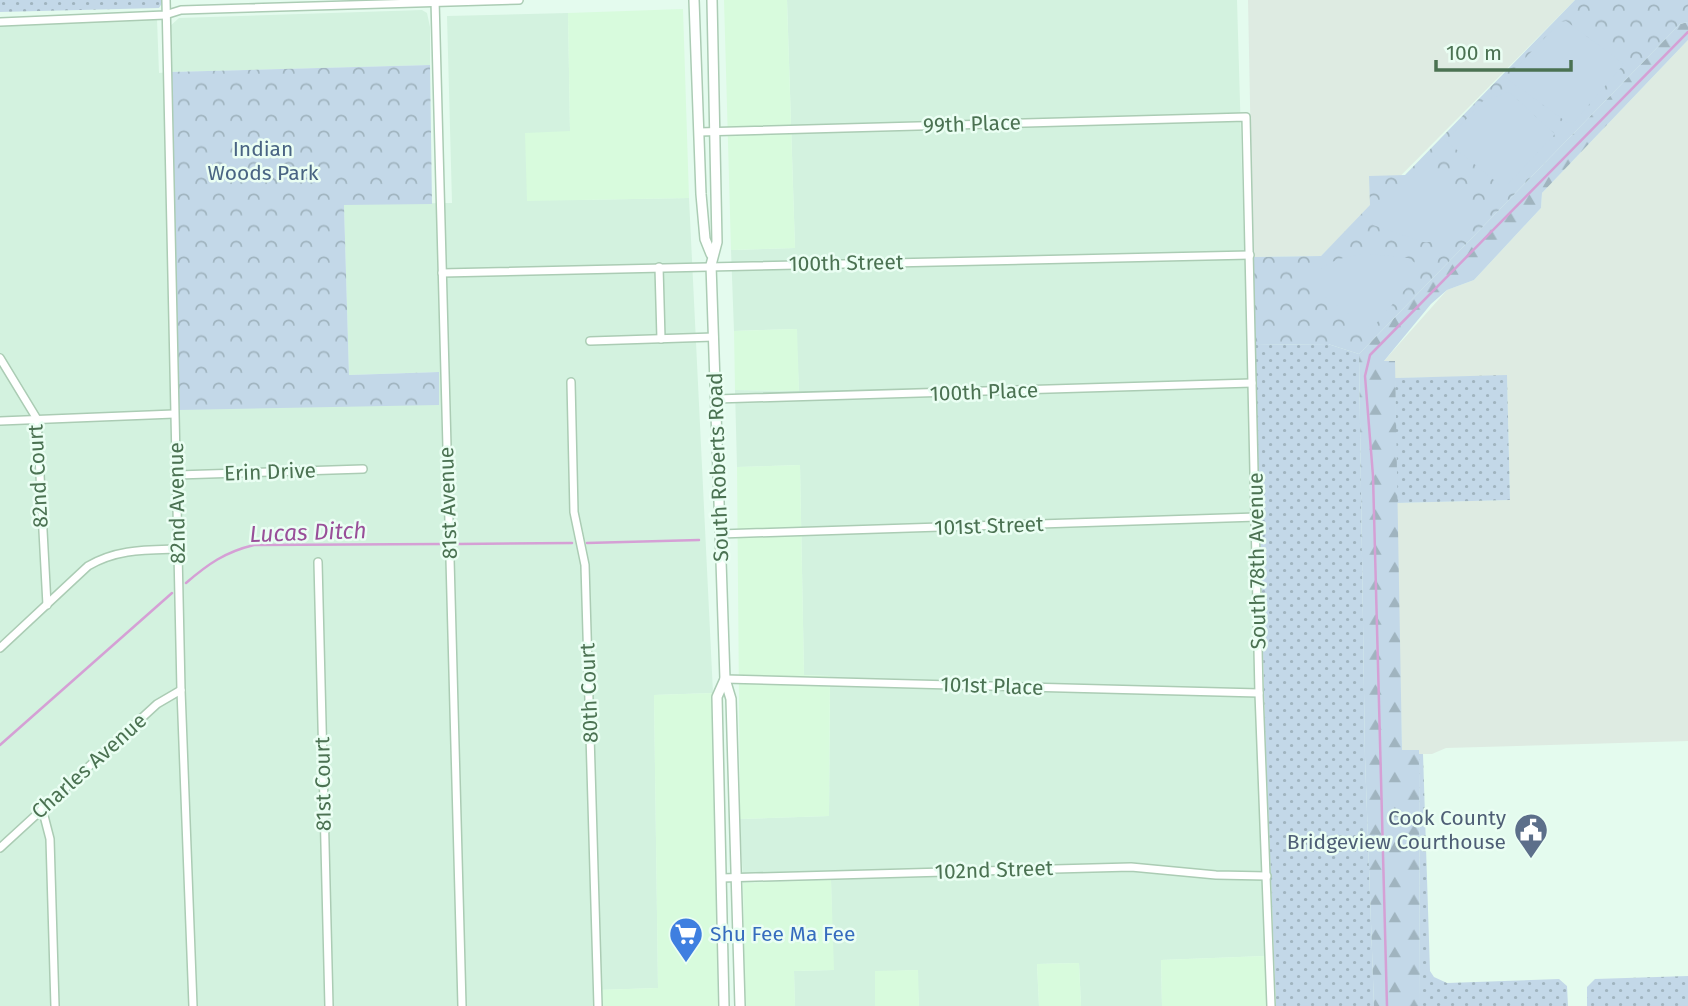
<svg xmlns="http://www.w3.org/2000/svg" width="1688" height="1006" viewBox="0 0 1688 1006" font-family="'Fira Sans',sans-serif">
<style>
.residential{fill:#d3f2df}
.commercial{fill:#d8fbdd}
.industrial{fill:#deebe2}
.grass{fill:url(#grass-dots)}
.forest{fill:url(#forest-firs)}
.park{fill:url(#park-crowns)}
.pitch{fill:#c3d8e8}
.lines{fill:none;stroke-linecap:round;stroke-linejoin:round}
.stream{stroke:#d5a0d5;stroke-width:2.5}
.minor-casing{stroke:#abccb4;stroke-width:10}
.tertiary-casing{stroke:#abccb4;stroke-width:12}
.minor{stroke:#fff;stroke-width:7}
.tertiary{stroke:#fff;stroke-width:9}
.labels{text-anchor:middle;stroke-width:5;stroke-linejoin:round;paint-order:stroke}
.street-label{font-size:21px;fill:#4b7252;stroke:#eafef3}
.park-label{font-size:21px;fill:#496483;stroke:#eafef3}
.service-label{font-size:21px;fill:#4e5e75;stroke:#eafef3;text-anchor:end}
.shop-label{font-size:21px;fill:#366cbe;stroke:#eafef3;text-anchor:start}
.water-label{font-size:23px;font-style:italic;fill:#994f99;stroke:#eafef3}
</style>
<defs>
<pattern id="grass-dots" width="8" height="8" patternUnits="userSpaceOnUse" patternTransform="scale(1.75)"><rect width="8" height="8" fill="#c3d8e8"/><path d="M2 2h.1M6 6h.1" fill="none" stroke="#a0b4bf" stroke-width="1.8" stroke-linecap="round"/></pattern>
<pattern id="forest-firs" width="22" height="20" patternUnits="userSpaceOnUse" patternTransform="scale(1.75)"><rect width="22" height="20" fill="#c3d8e8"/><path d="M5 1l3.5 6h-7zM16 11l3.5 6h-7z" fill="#a0b4bf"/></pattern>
<pattern id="park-crowns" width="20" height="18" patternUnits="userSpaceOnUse" patternTransform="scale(1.75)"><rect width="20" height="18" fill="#c3d8e8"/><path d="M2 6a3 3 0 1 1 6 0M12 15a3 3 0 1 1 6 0" fill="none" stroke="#a0b4bf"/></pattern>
</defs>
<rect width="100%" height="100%" fill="#e4fbee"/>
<!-- residential -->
<g class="residential">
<polygon points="787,0 1237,0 1265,956 1161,960 1162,1006 1081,1006 1079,963 1037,964 1039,1006 919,1006 917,970 875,972 875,1006 795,1006 794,971 833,970 831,880 743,883 740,819 829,816 830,676 804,675 800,465 737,467 735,390 799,391 796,329 734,331 731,250 795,248"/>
<polygon points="422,10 427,13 430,27 430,65 169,72 178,410 438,372 349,375 344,204 452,203 447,16 568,13 570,131 575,200 689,198 713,693 654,695 658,988 598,990 598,1006 0,1006 0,22 157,19 159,73 169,72 169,27 179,18"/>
</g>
<!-- commercial -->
<g class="commercial">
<polygon points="724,0 787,0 795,248 731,250"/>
<polygon points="683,9 689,198 527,201 525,133 570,131 568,13"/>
<polygon points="797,329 799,391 735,390 734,331"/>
<polygon points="800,465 804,675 830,676 829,816 740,819 737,467"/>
<polygon points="713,693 718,1006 598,1006 598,990 658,988 654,695"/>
<polygon points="831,880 834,970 794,971 795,1006 745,1006 743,883"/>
<polygon points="1265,956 1267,1006 1162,1006 1161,960"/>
<polygon points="1079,963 1081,1006 1039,1006 1037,964"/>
<polygon points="918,970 919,1006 875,1006 875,971"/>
</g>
<!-- industrial -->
<g class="industrial">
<polygon points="1248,0 1575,0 1321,256 1253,257"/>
<polygon points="1688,40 1688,741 1446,748 1432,754 1419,754 1418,750 1402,750 1396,503 1510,500 1507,376 1395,378 1395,362 1384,361 1447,290 1474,280 1541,208 1542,193"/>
</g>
<!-- grass -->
<g class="grass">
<polygon points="0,0 164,0 159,8 0,12"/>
<polygon points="1328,344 1359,354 1365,757 1374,1006 1276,1006 1265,729 1255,345"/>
<polygon points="1507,375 1510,500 1396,503 1395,378"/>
<polygon points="1419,754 1423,754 1430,971 1434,977 1447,983 1559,979 1567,986 1568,1006 1420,1006"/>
<polygon points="1688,976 1688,1006 1587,1006 1587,987 1595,979"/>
</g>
<!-- forest -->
<polygon class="forest" points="1688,22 1688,40 1542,193 1541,208 1474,280 1447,290 1431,304 1384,361 1395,361 1402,750 1419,750 1420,1006 1374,1006 1365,757 1359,354 1680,24"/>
<!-- park -->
<g class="park">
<polygon points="1575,0 1688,0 1688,22 1680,24 1359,354 1328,344 1255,345 1253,257 1321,256 1370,205 1369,176 1405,175"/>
<polygon points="430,65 432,204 344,205 349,375 439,372 439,405 178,410 169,72"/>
</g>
<!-- pitch -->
<g class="pitch">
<polygon points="1566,21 1624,64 1574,122 1568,123 1506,78 1560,22"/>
<polygon points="1509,92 1555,134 1507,185 1500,185 1446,141 1483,101"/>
<polygon points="1420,170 1429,170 1477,215 1452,242 1423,242 1373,225 1372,221"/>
<path d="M1370,254L1408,258L1423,268L1375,325L1367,327L1305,282C1326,261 1341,256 1370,254Z"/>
</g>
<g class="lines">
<!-- stream -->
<g class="stream">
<polyline points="587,543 699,540"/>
<polyline points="457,544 572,543"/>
<path d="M186,583C208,564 225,552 254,545L442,544"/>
<polyline points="0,745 172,593"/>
<polyline points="1387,1006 1373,476 1365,376 1370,355 1688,32"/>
</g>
<!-- minor casing -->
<g class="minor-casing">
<g id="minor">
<polyline points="166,0 181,690 193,1006"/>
<polyline points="435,0 462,1006"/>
<polyline points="0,22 165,15 181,10 519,0"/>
<polyline points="699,132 1246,117 1259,693 1271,1006"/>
<polyline points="659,267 661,339"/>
<polyline points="442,273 1250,255"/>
<polyline points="590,341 714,337"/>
<polyline points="0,358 37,419 47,605"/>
<polyline points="571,382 574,512 585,565 598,1006"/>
<polyline points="716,399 1252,383"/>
<polyline points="0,421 174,414"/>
<polyline points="177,475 363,469"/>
<polyline points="720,534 1257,517"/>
<polyline points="318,562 329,1006"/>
<path d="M0,648L88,566C117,549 145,550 178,549"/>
<polyline points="725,679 1259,693"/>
<polyline points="42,808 50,839 55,1006"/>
<polyline points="0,848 157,704 181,690"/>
<polyline points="721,878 1131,867 1216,875 1267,876"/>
</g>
</g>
<!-- tertiary casing -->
<g class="tertiary-casing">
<g id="tertiary">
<polyline points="694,0 701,194 705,239 711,254"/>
<polyline points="712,0 717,242 711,265 725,679 731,699 740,1006"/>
<polyline points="724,1006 717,697 725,679"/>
</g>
</g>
<!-- minor -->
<use href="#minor" class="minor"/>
<!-- tertiary -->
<use href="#tertiary" class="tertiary"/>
</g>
<!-- icons -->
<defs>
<g id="civic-pin" transform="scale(1.75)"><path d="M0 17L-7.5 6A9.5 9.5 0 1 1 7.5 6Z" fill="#5c6f8a" stroke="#eafef3"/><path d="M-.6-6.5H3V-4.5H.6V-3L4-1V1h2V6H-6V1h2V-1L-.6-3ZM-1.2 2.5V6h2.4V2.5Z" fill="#fff"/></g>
<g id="supermarket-pin" transform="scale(1.75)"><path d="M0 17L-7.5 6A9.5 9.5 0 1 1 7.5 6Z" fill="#3f7fe0" stroke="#eafef3"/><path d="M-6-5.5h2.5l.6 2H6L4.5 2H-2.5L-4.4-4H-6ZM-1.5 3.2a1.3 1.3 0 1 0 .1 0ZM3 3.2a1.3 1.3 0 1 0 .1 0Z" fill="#fff"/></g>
</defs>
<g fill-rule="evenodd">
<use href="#civic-pin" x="1531" y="830"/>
<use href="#supermarket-pin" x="686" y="934"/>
</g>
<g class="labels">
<!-- street labels -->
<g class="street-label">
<text transform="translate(972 124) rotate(-2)" y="7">99th Place</text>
<text transform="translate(846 263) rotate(-1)" y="7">100th Street</text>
<text transform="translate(984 392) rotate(-2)" y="7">100th Place</text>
<text transform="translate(718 467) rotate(-92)" y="7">South Roberts Road</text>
<text transform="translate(270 472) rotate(-2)" y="7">Erin Drive</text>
<text transform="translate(38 476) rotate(-93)" y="7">82nd Court</text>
<text transform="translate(177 503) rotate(-91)" y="7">82nd Avenue</text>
<text transform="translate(448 503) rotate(-92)" y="7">81st Avenue</text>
<text transform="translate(989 526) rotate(-2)" y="7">101st Street</text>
<text transform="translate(1257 561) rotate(-91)" y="7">South 78th Avenue</text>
<text transform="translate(992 686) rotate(2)" y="7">101st Place</text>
<text transform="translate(589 693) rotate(-92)" y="7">80th Court</text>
<text transform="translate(89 766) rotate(-42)" y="7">Charles Avenue</text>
<text transform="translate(323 784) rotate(-91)" y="7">81st Court</text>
<text transform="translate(994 870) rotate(-2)" y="7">102nd Street</text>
</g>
<!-- park labels -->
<g class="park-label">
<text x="263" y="156">Indian<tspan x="263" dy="24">Woods Park</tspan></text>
</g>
<!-- service labels -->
<g class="service-label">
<text x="1506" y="825">Cook County<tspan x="1506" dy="24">Bridgeview Courthouse</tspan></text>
</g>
<!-- shop labels -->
<g class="shop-label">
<text x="710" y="941">Shu Fee Ma Fee</text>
</g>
<!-- water labels -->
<g class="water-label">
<text transform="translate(308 532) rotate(-2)" y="8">Lucas Ditch</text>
</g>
</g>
<!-- scale -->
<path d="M1436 60v10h135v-10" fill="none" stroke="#4b7252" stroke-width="3.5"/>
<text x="1446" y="60" font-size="21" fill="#4b7252" stroke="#eafef3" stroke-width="5" paint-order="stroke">100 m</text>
</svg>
